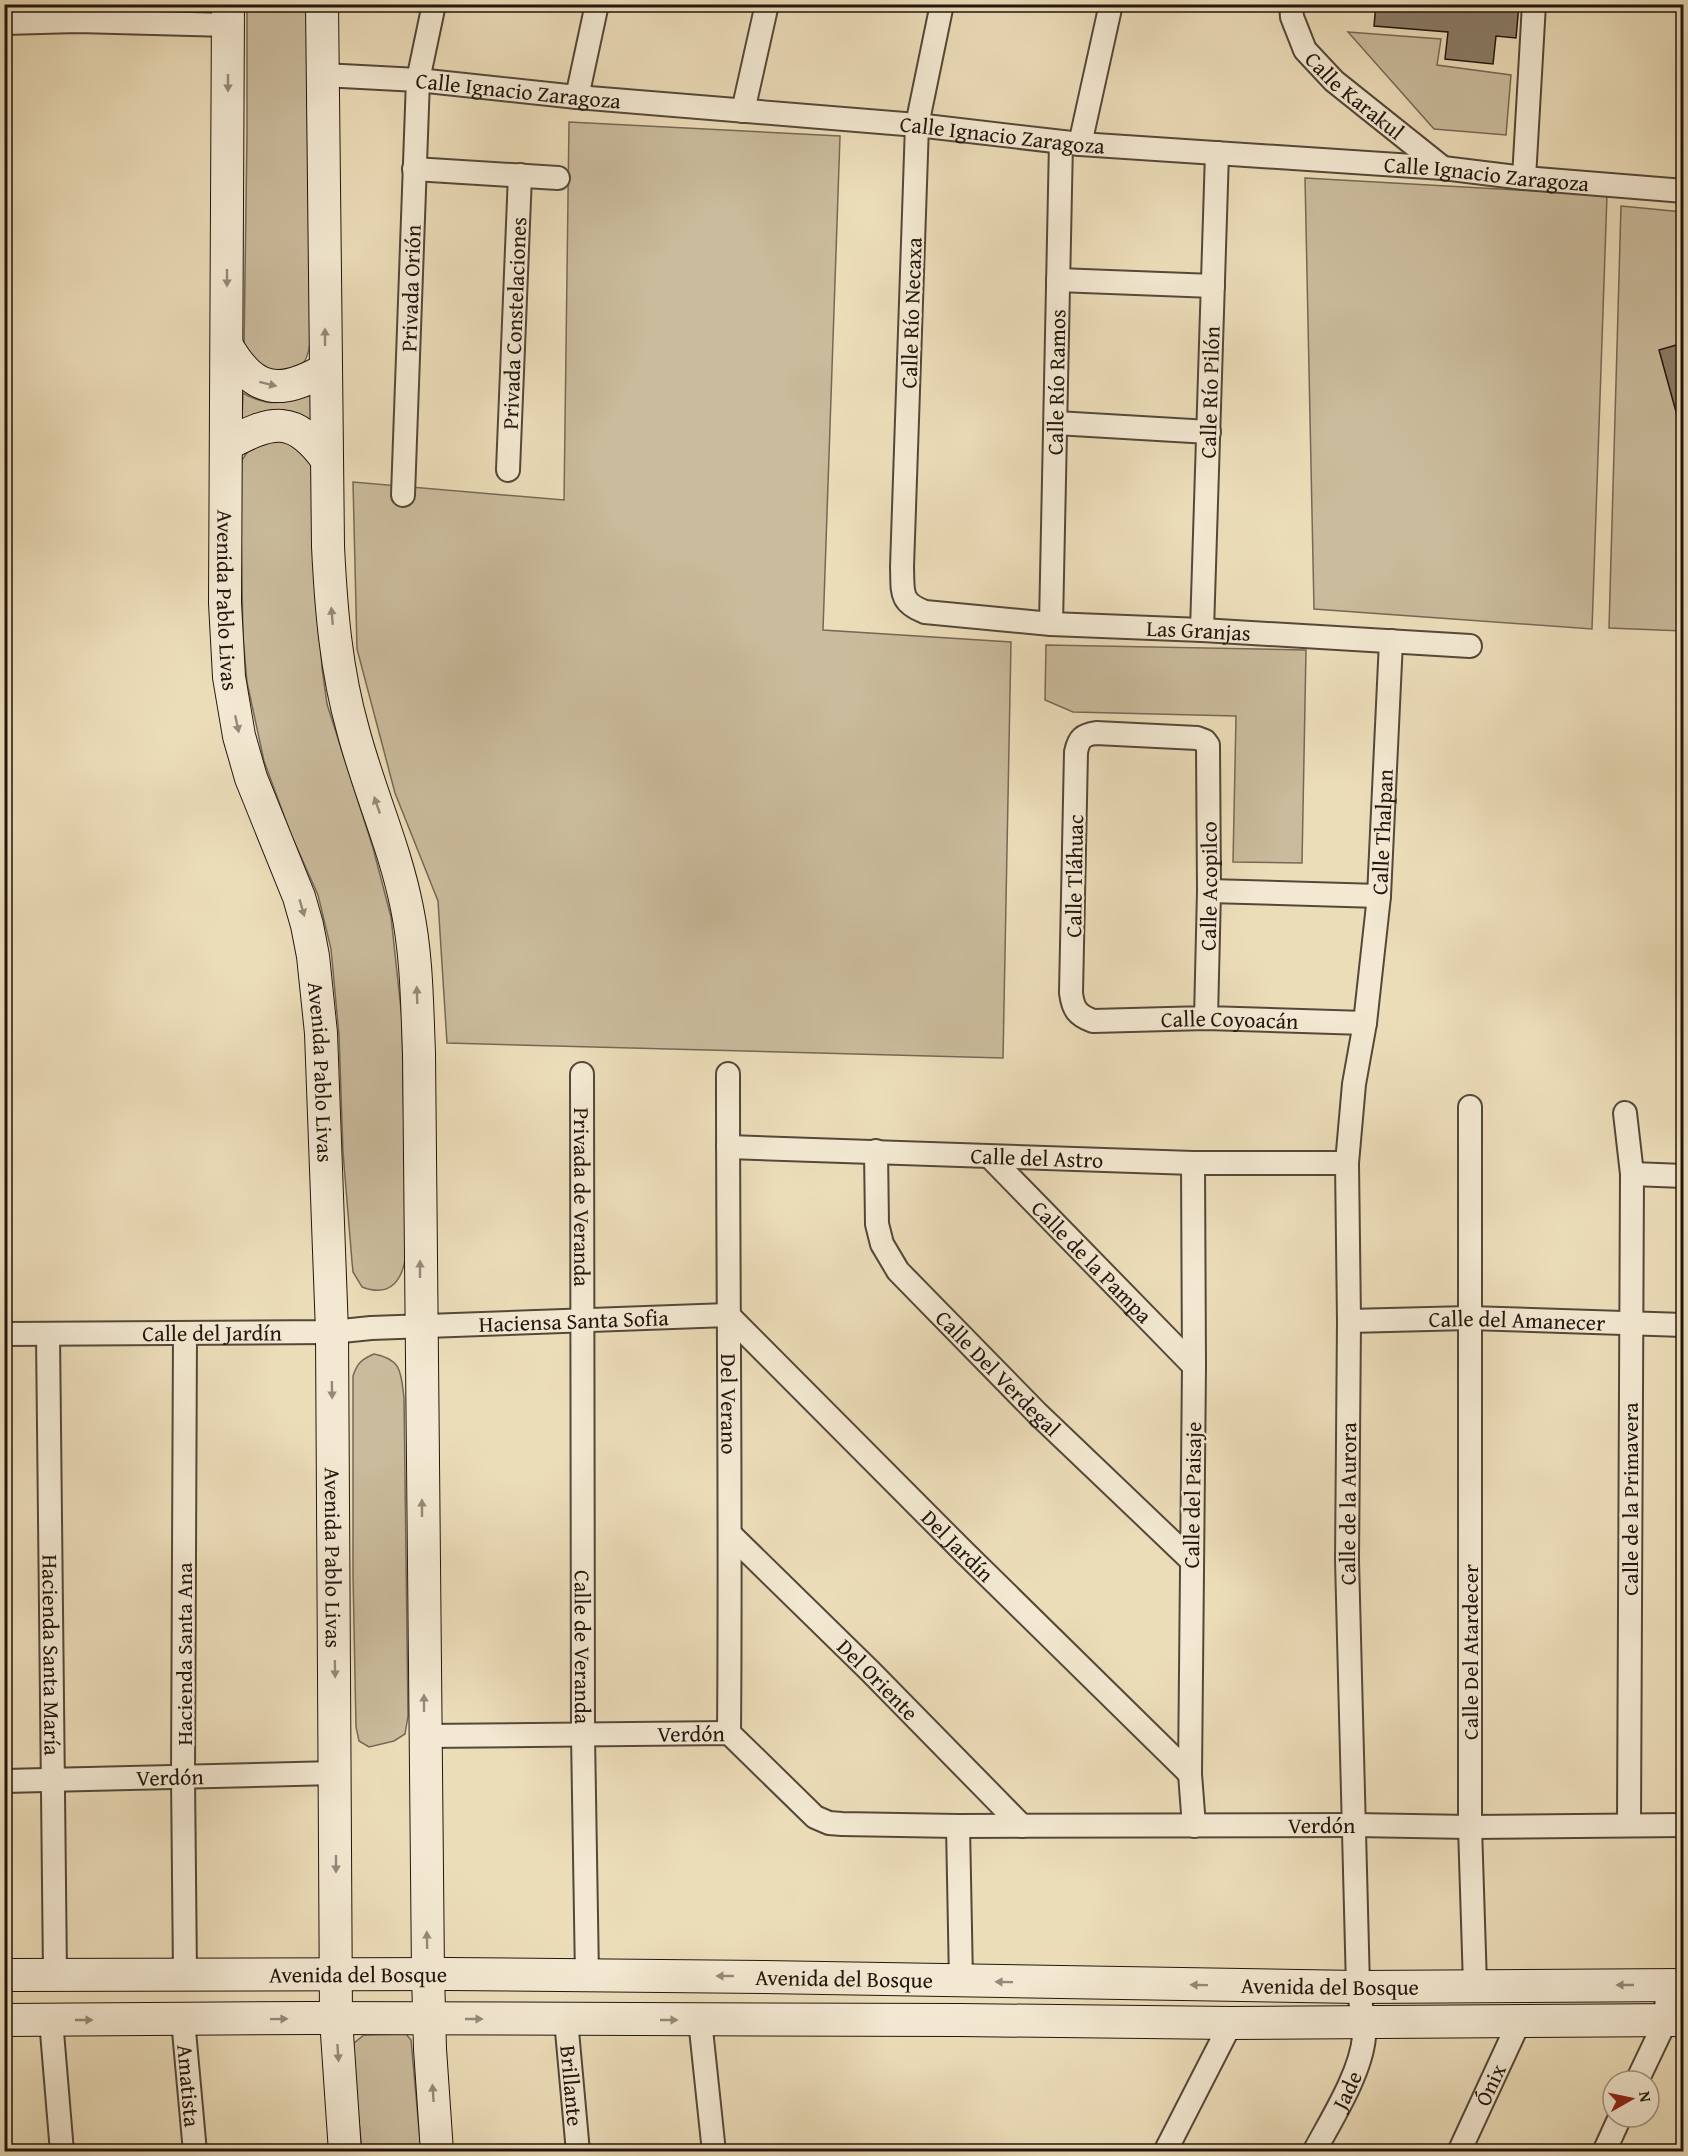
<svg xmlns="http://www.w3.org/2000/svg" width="1688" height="2156" viewBox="0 0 1688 2156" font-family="'Gentium Book Plus',serif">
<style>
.green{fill:#cabb9c;stroke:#766856;stroke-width:1.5}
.building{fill:#8b7d67;stroke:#22160f;stroke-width:1.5}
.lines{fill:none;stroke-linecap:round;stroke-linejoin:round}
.street-casing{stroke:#54483a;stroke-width:26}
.secondary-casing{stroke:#22160f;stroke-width:34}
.street{stroke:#f3e9d2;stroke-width:22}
.secondary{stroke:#f3e9d2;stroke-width:32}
.oneway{fill:#958a7a}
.labels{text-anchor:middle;stroke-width:5;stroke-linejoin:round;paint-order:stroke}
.street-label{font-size:22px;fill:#22160f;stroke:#f3e9d2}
</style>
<rect width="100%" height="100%" fill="#ecddb9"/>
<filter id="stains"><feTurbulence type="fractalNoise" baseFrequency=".00333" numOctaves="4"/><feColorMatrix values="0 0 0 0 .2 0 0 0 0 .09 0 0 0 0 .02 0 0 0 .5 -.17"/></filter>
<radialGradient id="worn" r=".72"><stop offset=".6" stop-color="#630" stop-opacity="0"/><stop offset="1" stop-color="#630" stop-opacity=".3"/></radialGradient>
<!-- green -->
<g class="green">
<path d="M247,5H309L310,343C306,372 296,369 271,375L244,349L247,133Z"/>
<polygon points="1348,32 1441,39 1437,65 1511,75 1506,135 1434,129"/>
<polygon points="569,122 840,136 823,630 1011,642 1003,1058 447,1043 438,901 395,793 357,649 353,482 564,500"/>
<polygon points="1305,178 1607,195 1592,629 1314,609"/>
<polygon points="1621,206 1683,212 1683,631 1609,628"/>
<path d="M312,391L313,424C293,404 264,407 242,421L243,393C269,408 285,404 312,391Z"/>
<path d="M290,438L312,463L317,584L322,668L327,704L373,848L391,917L402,1019L406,1253C403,1280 391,1298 362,1287L353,1272L352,1262L343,1152L339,1035L331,949L318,895L290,832L264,761L247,682L243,637L240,471L242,460L253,444Z"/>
<polygon points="1046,645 1306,650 1302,863 1233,862 1236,716 1073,712 1045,700"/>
<path d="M374,1354C402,1359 401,1373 404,1398L408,1716L405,1734L394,1741L369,1747L359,1741L356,1727L353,1574V1376C357,1363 362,1359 374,1354Z"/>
<polygon points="406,2034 411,2040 421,2151 362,2151 352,2053 354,2043 364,2035"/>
</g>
<!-- building -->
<g class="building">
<polygon points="1376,4 1519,4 1516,38 1496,36 1493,64 1445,59 1448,32 1374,26"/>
<polygon points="1683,343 1683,419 1678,419 1659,350"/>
</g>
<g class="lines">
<!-- street casing -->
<g class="street-casing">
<g id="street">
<path id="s1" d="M942,4L917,125L902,567C903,592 899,602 925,612L1051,624L1202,630L1470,646"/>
<path id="s2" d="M1291,4L1292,17L1305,50L1334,81L1443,168"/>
<polyline points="4,23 78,21 228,25"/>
<path id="s3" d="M323,75L418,80L577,97L917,125L1080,144L1443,168L1524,178L1684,191"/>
<polyline points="577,97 597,4"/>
<polyline points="743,111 767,4"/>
<polyline points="1080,144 1111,4"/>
<polyline points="414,169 558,178"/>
<polyline points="1524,178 1534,4"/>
<polyline points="1058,280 1213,286"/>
<polyline points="1056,423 1209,432"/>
<path id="s4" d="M508,470L520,175"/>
<path id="s5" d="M403,495L418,80L434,4"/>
<path id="s6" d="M1051,624L1061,142"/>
<path id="s7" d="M1202,630L1217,153"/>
<polyline points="1209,891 1379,896"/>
<path id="s8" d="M1206,1018L1209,891L1208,745L1205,741L1197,738L1096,733C1083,735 1079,738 1076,752L1071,993C1073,1009 1077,1015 1093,1021L1206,1018L1365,1023"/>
<path id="s9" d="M582,1074L583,1735L587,1976"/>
<path id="s10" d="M728,1074C728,1294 731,1513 729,1733"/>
<polyline points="1470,1107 1470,1827 1475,1985"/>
<polyline points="1625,1113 1632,1174 1629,1824"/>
<path id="s11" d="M728,1147L1193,1163H1347"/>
<path id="s12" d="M876,1151L877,1224L882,1244L898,1271L1038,1414L1191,1560"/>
<path id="s13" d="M990,1157L1194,1366"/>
<polyline points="1193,1163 1194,1366 1190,1774 1194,1826"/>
<polyline points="1632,1174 1684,1176"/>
<path id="s14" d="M1349,1321L1469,1318L1684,1325"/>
<path id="s15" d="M4,1334L332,1332L371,1328L728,1315L963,1551L1190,1774"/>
<polyline points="185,1334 183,1777 185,1974"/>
<path id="s16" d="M48,1335L55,1975"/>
<path id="s17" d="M731,1535L870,1671L1022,1826"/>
<path id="s18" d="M424,1736L729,1733L815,1817L829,1823L842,1824L958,1826L1355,1825L1470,1827L1684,1825"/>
<path id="s19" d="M4,1781L336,1773"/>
<polyline points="958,1826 961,1981"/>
<polyline points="51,2020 62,2152"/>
<path id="s20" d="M183,2020L195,2152"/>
<path id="s21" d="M566,2020L578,2152"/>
<polyline points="700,2020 714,2152"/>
<polyline points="1637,2081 1666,2020 1667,1985"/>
<polyline points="1165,2152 1231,2023"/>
<path id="s22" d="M1314,2152C1331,2120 1361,2073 1364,2037C1365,2021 1360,2003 1358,1987L1347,1560L1349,1321L1347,1163L1354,1084L1365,1023L1379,896L1391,641"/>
<path id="s23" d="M1459,2152L1520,2020"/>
<polyline points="1604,2152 1620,2117"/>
</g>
</g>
<!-- secondary casing -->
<g class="secondary-casing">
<g id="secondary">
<path id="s24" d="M228,4L225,603L229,677L239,736L251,778L299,897L307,925L313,956L321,1033L332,1332L336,2019L345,2152"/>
<path d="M322,4L328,546C331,609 336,670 353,730C369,791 395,847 407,908C417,956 417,1005 419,1053L428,1974L430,2049L437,2152"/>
<path d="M227,346C254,393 280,396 326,369"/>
<path d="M226,445C272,420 294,414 327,460"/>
<path id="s25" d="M4,1975L448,1974L764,1977L1358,1987L1684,1985"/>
<polyline points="4,2020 311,2018 960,2020 1231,2023 1684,2020"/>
</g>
</g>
<!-- street -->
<use href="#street" class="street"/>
<!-- secondary -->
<use href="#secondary" class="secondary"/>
</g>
<!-- one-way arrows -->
<defs><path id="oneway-solid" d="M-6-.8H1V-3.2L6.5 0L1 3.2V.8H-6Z" transform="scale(1.5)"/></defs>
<g class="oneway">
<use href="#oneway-solid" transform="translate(228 83) rotate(90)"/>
<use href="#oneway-solid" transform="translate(227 278) rotate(90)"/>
<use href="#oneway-solid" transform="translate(325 337) rotate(-90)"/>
<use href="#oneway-solid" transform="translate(268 384) rotate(14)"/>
<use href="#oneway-solid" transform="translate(332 616) rotate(-95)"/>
<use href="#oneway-solid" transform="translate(237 724) rotate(78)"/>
<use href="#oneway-solid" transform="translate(377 805) rotate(-109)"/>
<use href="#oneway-solid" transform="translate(302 908) rotate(74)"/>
<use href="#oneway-solid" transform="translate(417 995) rotate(-92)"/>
<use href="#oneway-solid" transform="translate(420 1269) rotate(-90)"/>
<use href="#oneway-solid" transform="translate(332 1390) rotate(89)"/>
<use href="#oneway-solid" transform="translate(422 1508) rotate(-90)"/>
<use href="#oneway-solid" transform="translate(335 1669) rotate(89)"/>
<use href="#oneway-solid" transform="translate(424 1703) rotate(-90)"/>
<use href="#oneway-solid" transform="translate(336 1864) rotate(90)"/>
<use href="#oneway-solid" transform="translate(427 1940) rotate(-91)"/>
<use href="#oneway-solid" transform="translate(725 1976) rotate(-180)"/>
<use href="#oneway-solid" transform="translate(1004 1982) rotate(-179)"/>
<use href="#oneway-solid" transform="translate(1199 1985) rotate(-179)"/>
<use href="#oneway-solid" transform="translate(1625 1985) rotate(-180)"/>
<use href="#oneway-solid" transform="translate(279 2019) rotate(-1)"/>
<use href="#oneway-solid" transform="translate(474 2019)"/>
<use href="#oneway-solid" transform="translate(84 2020)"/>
<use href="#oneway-solid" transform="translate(669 2020)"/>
<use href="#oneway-solid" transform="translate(338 2053) rotate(86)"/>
<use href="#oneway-solid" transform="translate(433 2093) rotate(-94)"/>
</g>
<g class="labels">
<!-- street labels -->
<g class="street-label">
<text dy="8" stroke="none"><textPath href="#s3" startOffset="196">Calle Ignacio Zaragoza</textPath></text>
<text dy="8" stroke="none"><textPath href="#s2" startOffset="116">Calle Karakul</textPath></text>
<text dy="8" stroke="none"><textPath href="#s3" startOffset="682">Calle Ignacio Zaragoza</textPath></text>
<text dy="8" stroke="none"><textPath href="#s3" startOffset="1168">Calle Ignacio Zaragoza</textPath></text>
<text dy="8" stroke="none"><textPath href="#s5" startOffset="207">Privada Orión</textPath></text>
<text transform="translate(911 313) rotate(-88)" y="8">Calle Río Necaxa</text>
<text dy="8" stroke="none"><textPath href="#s4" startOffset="147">Privada Constelaciones</textPath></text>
<text dy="8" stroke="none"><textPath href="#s6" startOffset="242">Calle Río Ramos</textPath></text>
<text dy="8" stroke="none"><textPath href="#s7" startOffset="238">Calle Río Pilón</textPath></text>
<text dy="8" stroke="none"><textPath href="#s24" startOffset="596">Avenida Pablo Livas</textPath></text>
<text dy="8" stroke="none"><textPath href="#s1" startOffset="896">Las Granjas</textPath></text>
<text dy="8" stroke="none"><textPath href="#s22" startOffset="1334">Calle Thalpan</textPath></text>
<text transform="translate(1074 876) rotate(-89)" y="8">Calle Tláhuac</text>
<text dy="8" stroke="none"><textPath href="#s8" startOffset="132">Calle Acopilco</textPath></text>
<text dy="8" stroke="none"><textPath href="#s8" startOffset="834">Calle Coyoacán</textPath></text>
<text dy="8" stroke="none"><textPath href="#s24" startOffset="1082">Avenida Pablo Livas</textPath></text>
<text dy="8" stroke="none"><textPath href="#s11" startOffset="309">Calle del Astro</textPath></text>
<text dy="8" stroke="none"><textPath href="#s9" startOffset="123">Privada de Veranda</textPath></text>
<text dy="8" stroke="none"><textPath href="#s13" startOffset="146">Calle de la Pampa</textPath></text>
<text dy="8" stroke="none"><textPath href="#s15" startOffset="570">Haciensa Santa Sofia</textPath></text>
<text dy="8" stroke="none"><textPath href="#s14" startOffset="168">Calle del Amanecer</textPath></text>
<text dy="8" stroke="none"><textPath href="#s15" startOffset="208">Calle del Jardín</textPath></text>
<text dy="8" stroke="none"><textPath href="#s12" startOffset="268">Calle Del Verdegal</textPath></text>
<text dy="8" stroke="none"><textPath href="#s10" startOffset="330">Del Verano</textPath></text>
<text transform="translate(1192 1495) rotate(-89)" y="8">Calle del Paisaje</text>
<text transform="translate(1630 1499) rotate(-90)" y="8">Calle de la Primavera</text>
<text dy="8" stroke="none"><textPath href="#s22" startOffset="660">Calle de la Aurora</textPath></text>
<text dy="8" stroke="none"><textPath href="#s15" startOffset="1050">Del Jardín</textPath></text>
<text dy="8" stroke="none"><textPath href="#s24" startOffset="1568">Avenida Pablo Livas</textPath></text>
<text dy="8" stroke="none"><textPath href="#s9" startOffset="573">Calle de Veranda</textPath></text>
<text transform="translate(1470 1652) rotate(-90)" y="8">Calle Del Atardecer</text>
<text transform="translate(184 1654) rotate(-90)" y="8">Hacienda Santa Ana</text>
<text dy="8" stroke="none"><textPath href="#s16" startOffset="320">Hacienda Santa María</textPath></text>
<text dy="8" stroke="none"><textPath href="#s17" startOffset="206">Del Oriente</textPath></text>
<text dy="8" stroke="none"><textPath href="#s18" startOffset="267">Verdón</textPath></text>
<text dy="8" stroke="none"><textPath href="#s19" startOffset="166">Verdón</textPath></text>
<text dy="8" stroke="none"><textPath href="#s18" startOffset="933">Verdón</textPath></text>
<text dy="8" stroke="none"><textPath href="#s25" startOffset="354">Avenida del Bosque</textPath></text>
<text dy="8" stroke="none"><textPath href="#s25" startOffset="840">Avenida del Bosque</textPath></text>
<text dy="8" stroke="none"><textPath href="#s25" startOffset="1326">Avenida del Bosque</textPath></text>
<text dy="8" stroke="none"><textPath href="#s20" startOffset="66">Amatista</textPath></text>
<text dy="8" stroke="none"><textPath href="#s21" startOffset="66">Brillante</textPath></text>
<text dy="8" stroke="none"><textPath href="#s23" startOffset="74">Ónix</textPath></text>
<text dy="8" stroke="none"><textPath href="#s22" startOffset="70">Jade</textPath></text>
</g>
</g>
<!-- margin -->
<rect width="1688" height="2156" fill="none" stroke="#ecddb9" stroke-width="24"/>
<rect x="6" y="6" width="1676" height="2144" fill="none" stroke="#22160f" stroke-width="3"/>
<rect x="12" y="12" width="1664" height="2132" fill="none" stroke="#22160f" stroke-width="1.5"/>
<!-- north arrow -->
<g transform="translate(1631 2099) rotate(81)"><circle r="28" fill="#f3e9d2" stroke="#9f9584" stroke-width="1.5"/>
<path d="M0-4.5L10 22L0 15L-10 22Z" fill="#8f2418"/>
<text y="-9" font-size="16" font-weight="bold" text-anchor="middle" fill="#22160f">N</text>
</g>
<rect width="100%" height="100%" filter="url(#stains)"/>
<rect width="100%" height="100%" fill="url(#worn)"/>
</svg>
